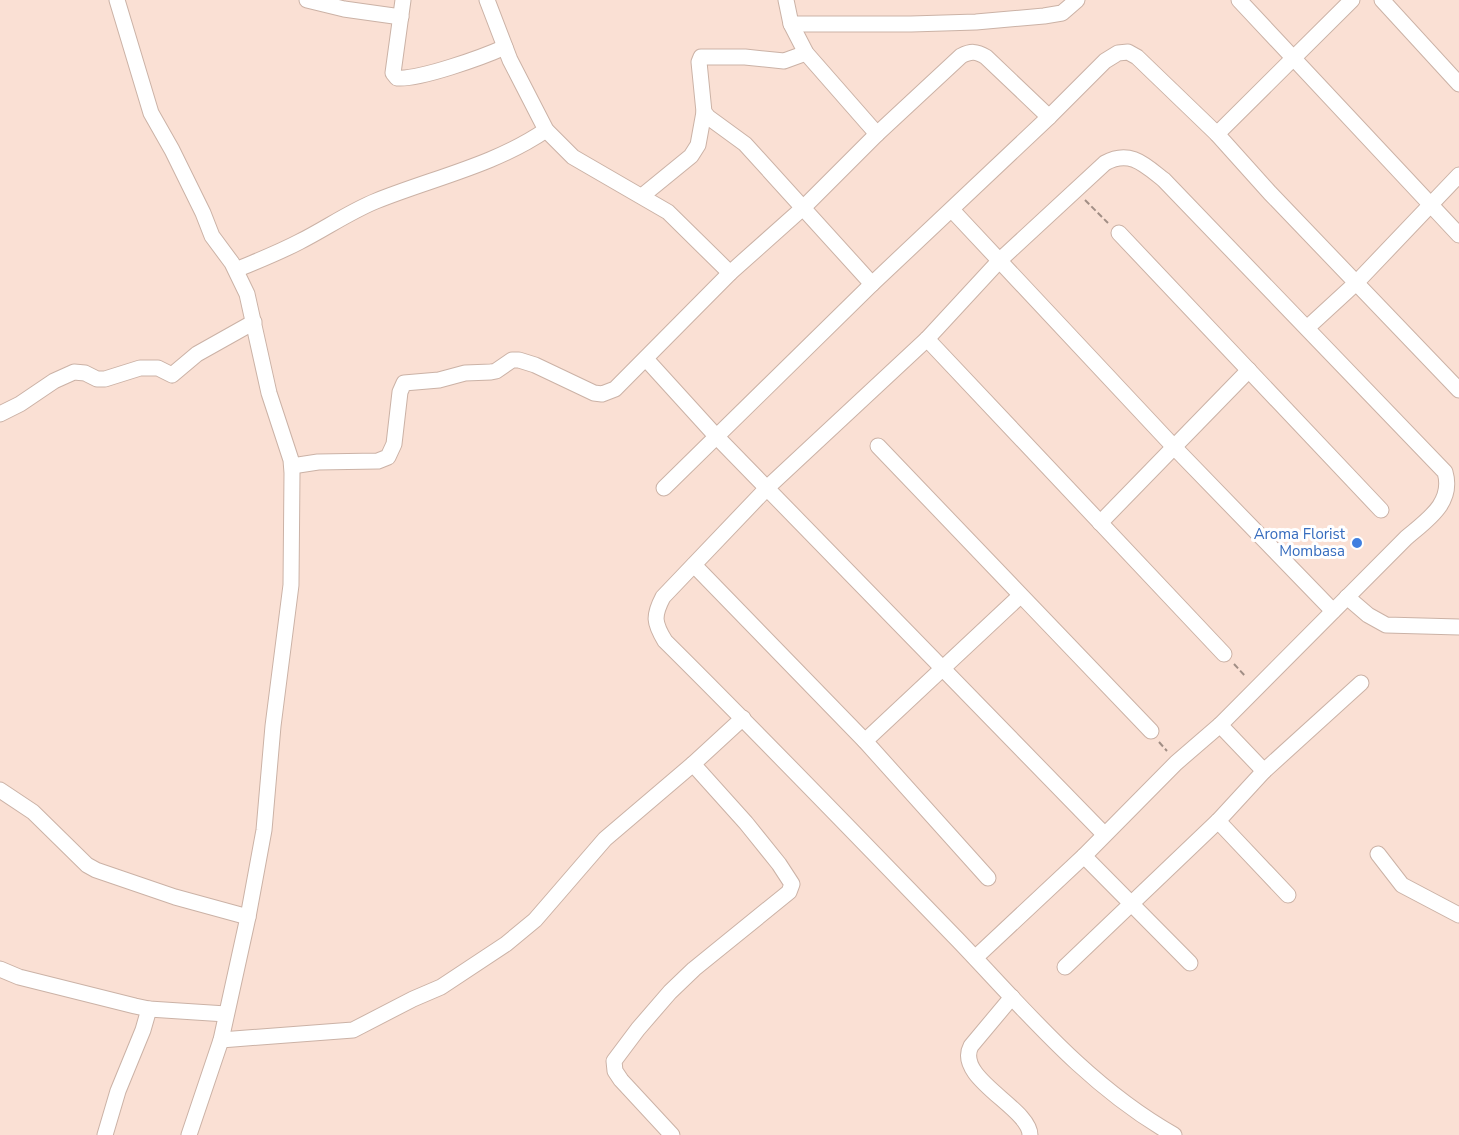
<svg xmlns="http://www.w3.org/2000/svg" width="1459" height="1135" viewBox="0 0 1459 1135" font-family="'Nunito Sans',sans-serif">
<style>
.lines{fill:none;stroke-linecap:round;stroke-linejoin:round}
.minor-casing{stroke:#cbb2a6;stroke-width:17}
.path{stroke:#a18e85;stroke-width:2;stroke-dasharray:6 3;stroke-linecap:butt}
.minor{stroke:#fff;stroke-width:15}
.shop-dot{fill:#3f7fe0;stroke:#fff;stroke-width:2}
.labels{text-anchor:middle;stroke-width:6;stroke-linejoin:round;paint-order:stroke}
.shop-label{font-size:15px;fill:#366cbe;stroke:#fff;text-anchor:end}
</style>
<rect width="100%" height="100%" fill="#fae0d4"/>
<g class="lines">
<!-- minor casing -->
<g class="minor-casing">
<g id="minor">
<polyline points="117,0 151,113 172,150 203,213 212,236 232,263 247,294 269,393 291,460 292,473 291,585 273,726 264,830 248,917 221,1040 189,1135"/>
<polyline points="307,0 344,9 401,17"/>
<path d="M403,0L393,73L397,78C419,80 483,57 505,47"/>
<polyline points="487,0 510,60 546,130 573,157 668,212 730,273"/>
<polyline points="786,0 791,24 806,53 877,134"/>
<polyline points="1239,0 1459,235"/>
<polyline points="1382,0 1459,84"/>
<polyline points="791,24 911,24 976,22 1044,16 1062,13 1077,0"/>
<polyline points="806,53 784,61 745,57 701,57 699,62 704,112 708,117 745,144 872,284"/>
<polyline points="1217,134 1352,0"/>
<polyline points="642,196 691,156 698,145 704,112"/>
<polyline points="952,210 1174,447 1333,611"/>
<polyline points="1119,233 1381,510"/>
<path d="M236,270C257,261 278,253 299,242C325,229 349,212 376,201C433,178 495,165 546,130"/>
<polyline points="1307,328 1356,283 1459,175"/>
<polyline points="927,339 1224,654"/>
<polyline points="646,359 716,436 1104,834"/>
<polyline points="0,414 20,404 54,381 74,372 85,373 97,379 105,379 140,368 158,368 172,375 197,354 254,322"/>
<polyline points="878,446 1151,731"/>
<path d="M292,466L318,462L378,461L388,457L394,444L400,392L404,383L439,380L465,373L491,372L496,371L512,360H519L535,365L594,393L602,394L615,389L730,273L804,207L877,134L961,56C971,51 976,51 986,57L1049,117"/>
<polyline points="664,488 872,284 1049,117 1105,61 1118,53 1128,52 1137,57 1217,134 1270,193 1459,390"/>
<polyline points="1100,523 1249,370"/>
<polyline points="694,565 865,741 988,878"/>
<polyline points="1347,597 1368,615 1386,625 1459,627"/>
<polyline points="1220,725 1264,771"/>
<polyline points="865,741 1020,596"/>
<polyline points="0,790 33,812 87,865 96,870 175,897 248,917"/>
<polyline points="1218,821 1288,895"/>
<polyline points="1378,854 1402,885 1459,915"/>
<polyline points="1084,856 1190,963"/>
<path d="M975,958L1084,856L1176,763L1220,725L1406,538C1427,520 1454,503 1445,472L1164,180C1145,165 1130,149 1105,163L1000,260L927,339L768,487L663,597C653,616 654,623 665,641C764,739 860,839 957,939C1025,1010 1087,1086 1174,1135"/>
<polyline points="1065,967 1218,821 1264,771 1361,683"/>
<polyline points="0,969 19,977 135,1006 149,1009 226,1014"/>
<path d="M1012,997L971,1046C954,1078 1030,1108 1030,1135"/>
<polyline points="221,1040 353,1030 413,999 441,987 506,944 535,920 605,839 693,764 743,718"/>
<polyline points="105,1135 118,1091 143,1030 149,1009"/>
<polyline points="672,1135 621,1080 615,1071 614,1061 638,1029 670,992 694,969 789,892 792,884 779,864 746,823 693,764"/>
</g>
</g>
<!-- path -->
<g class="path">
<polyline points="1085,200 1108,223"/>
<polyline points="1234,664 1246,677"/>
<polyline points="1159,742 1167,751"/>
</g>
<!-- minor -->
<use href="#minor" class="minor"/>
</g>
<!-- markers -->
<circle class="shop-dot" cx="1357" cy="543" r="6"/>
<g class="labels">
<!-- shop labels -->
<g class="shop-label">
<text x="1345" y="539">Aroma Florist<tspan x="1345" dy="17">Mombasa</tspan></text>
</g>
</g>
</svg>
